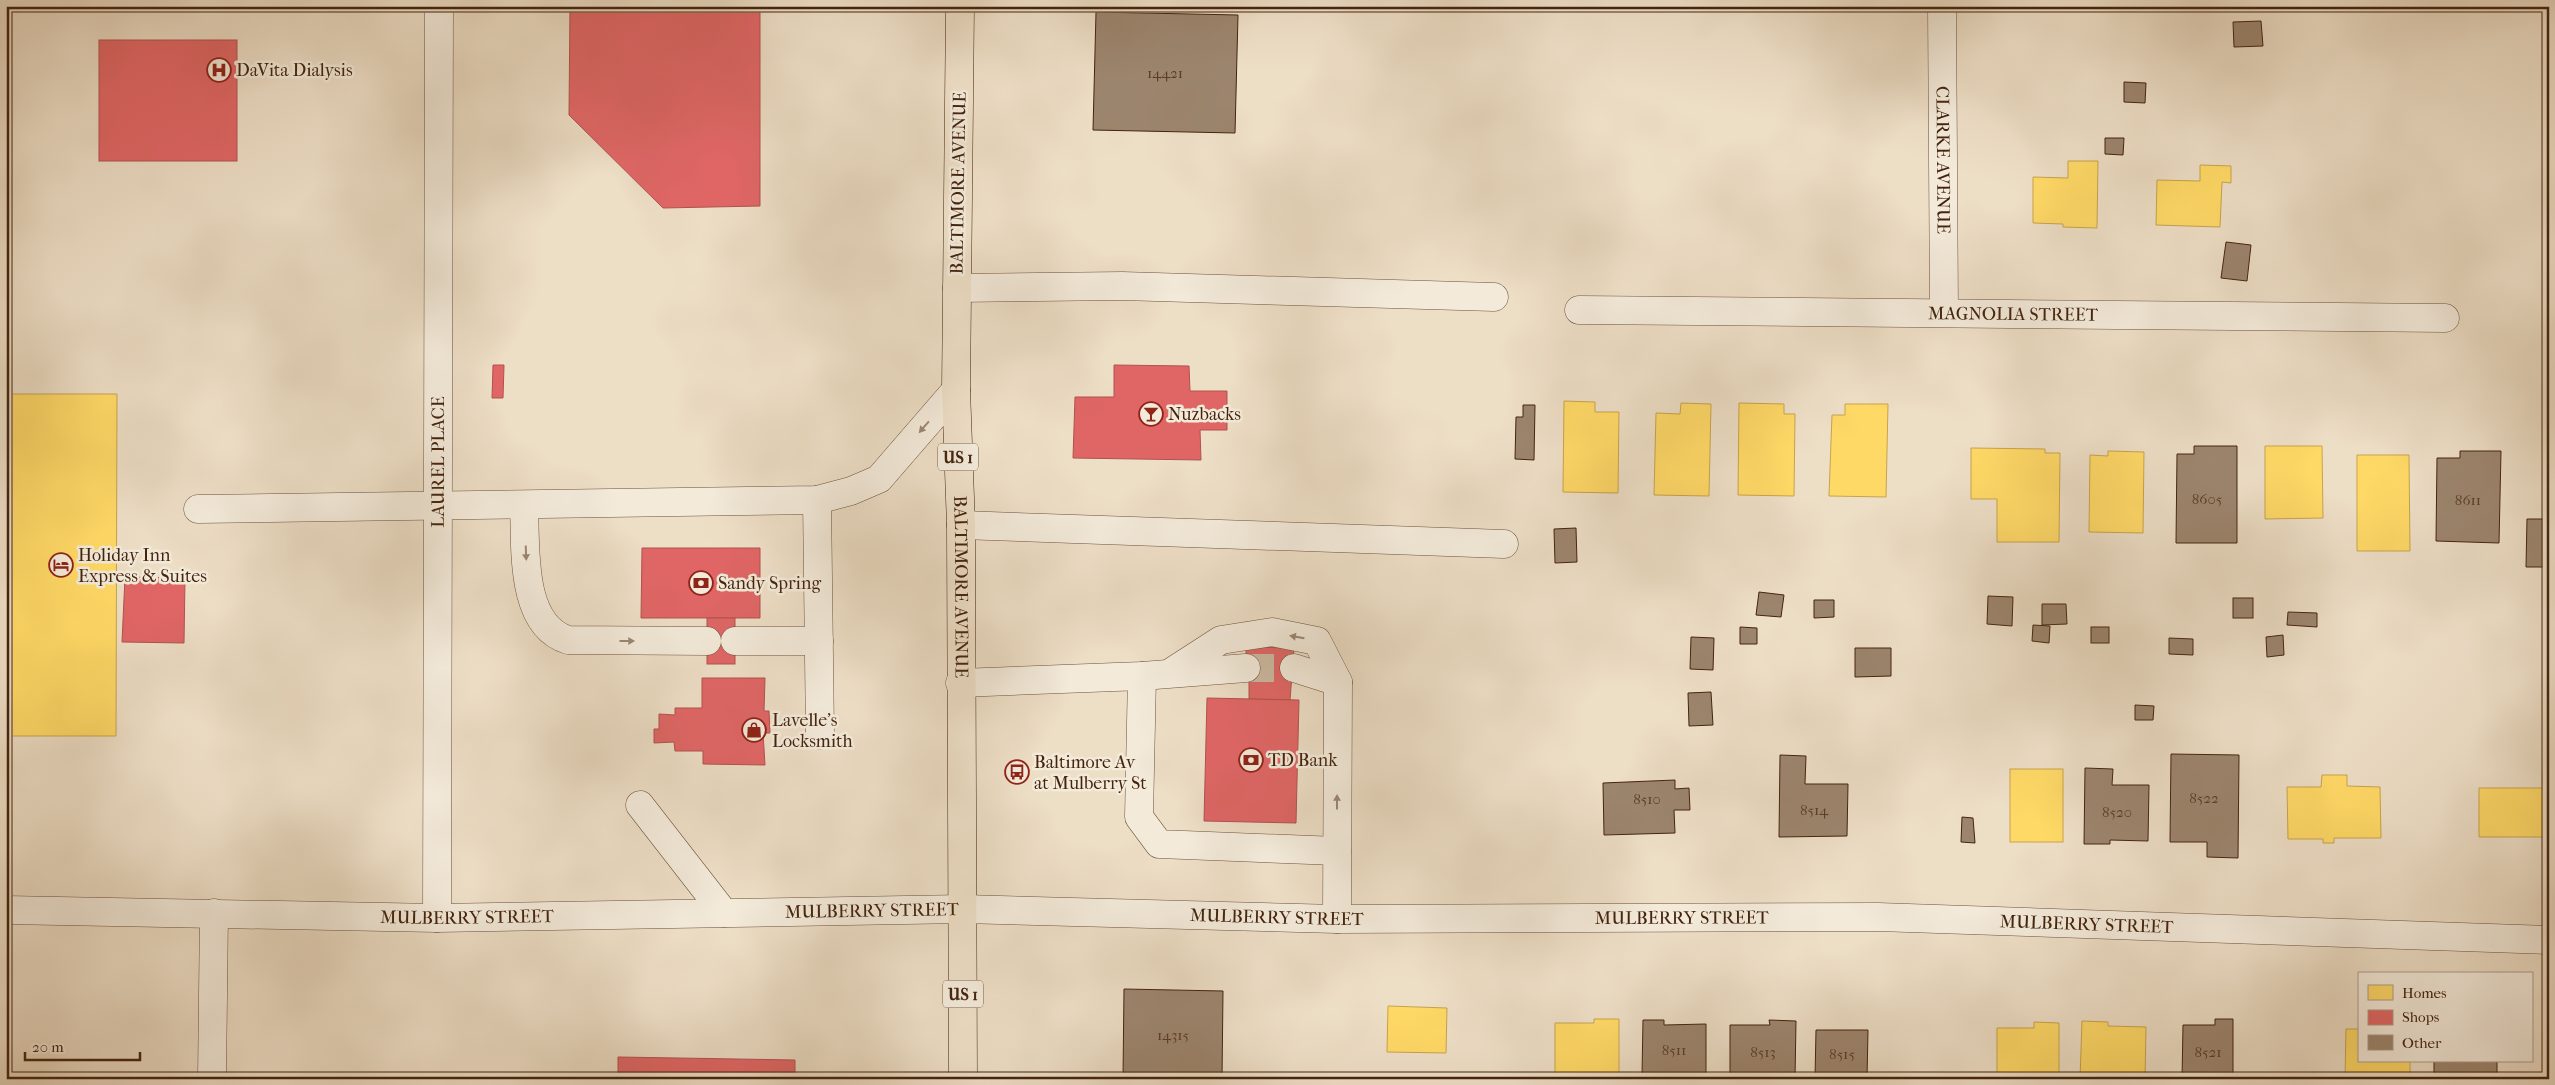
<svg xmlns="http://www.w3.org/2000/svg" width="2555" height="1085" viewBox="0 0 2555 1085" font-family="'IM FELL French Canon',serif">
<style>
.homes{fill:#ffd966;stroke:#c7a34c}
.shops{fill:#e06666;stroke:#b1524c}
.building{fill:#9c856e;stroke:#44240e}
.lines{fill:none;stroke-linecap:round;stroke-linejoin:round}
.minor-tunnel{stroke:#cbb9a1;stroke-width:28;stroke-dasharray:28 14;stroke-linecap:butt}
.minor-casing{stroke:#6e523c;stroke-width:29}
.major-casing{stroke:#44240e;stroke-width:29}
.minor{stroke:#f3eada;stroke-width:28}
.major{stroke:#eddec6;stroke-width:28}
.oneway{fill:#9c8774}
.labels{text-anchor:middle;stroke-width:5;stroke-linejoin:round;paint-order:stroke}
.number-label{font-size:15px;fill:#5a3c26}
.shield{fill:#f3eada;stroke:#785f4b;stroke-width:1}
.shield-label{font-size:16px;font-weight:bold;fill:#44240e}
.poi-label{font-size:18px;fill:#44240e;stroke:#f3eada;text-anchor:start}
.street-label{font-size:18px;fill:#44240e;stroke:#f3eada}
</style>
<rect width="100%" height="100%" fill="#eddec6"/>
<filter id="stains"><feTurbulence type="fractalNoise" baseFrequency=".004" numOctaves="4"/><feColorMatrix values="0 0 0 0 .2 0 0 0 0 .09 0 0 0 0 .02 0 0 0 .5 -.17"/></filter>
<radialGradient id="worn" r=".72"><stop offset=".6" stop-color="#630" stop-opacity="0"/><stop offset="1" stop-color="#630" stop-opacity=".3"/></radialGradient>
<!-- homes -->
<g class="homes">
<polygon points="2068,161 2098,161 2097,228 2063,227 2063,224 2033,223 2033,177 2068,178"/>
<polygon points="2200,165 2231,166 2231,183 2222,182 2220,227 2156,225 2157,180 2200,181"/>
<polygon points="6,394 117,394 116,736 6,736"/>
<polygon points="1564,401 1595,402 1595,412 1619,412 1618,493 1563,492"/>
<polygon points="1681,403 1711,404 1709,496 1654,495 1656,413 1680,414"/>
<polygon points="1739,403 1784,404 1784,414 1795,414 1794,496 1738,495"/>
<polygon points="1845,404 1888,404 1886,497 1829,496 1832,415 1845,415"/>
<polygon points="2265,446 2322,446 2323,518 2265,519"/>
<polygon points="1971,448 2045,449 2045,453 2060,453 2059,542 1997,542 1997,499 1971,499"/>
<polygon points="2108,451 2144,452 2143,533 2089,532 2090,455 2108,456"/>
<polygon points="2357,455 2409,455 2410,551 2357,551"/>
<rect x="2010" y="769" width="53" height="73"/>
<polygon points="2543,772 2549,772 2549,837 2479,837 2479,788 2543,788"/>
<polygon points="2322,775 2347,775 2347,786 2380,787 2381,838 2334,838 2334,843 2323,843 2323,839 2288,839 2287,787 2321,787"/>
<polygon points="1388,1006 1447,1008 1446,1053 1387,1052"/>
<polygon points="1594,1019 1619,1019 1619,1079 1555,1079 1555,1023 1594,1023"/>
<polygon points="2082,1021 2108,1022 2108,1026 2146,1027 2145,1079 2080,1079"/>
<polygon points="2034,1022 2059,1023 2059,1079 1997,1079 1997,1028 2034,1028"/>
<polygon points="2346,1029 2359,1029 2359,1061 2410,1061 2410,1079 2345,1079"/>
</g>
<!-- shops -->
<g class="shops">
<polygon points="570,6 760,6 760,206 663,208 569,115"/>
<polygon points="1101,6 1283,6 1283,9"/>
<rect x="99" y="40" width="138" height="121"/>
<polygon points="493,365 504,365 503,398 492,398"/>
<polygon points="1114,365 1189,366 1190,391 1227,391 1227,430 1200,430 1201,460 1073,458 1075,397 1114,397"/>
<polygon points="642,548 760,548 760,618 641,618"/>
<polygon points="125,577 185,578 184,643 122,642"/>
<rect x="707" y="618" width="28" height="46"/>
<polygon points="1246,647 1294,648 1290,700 1249,699 1249,677 1246,678"/>
<polygon points="702,678 765,678 764,711 769,711 770,733 763,733 765,765 703,764 703,751 675,751 674,742 654,743 654,729 659,729 659,714 675,715 675,708 702,708"/>
<polygon points="1207,698 1299,700 1296,823 1204,821"/>
<polygon points="618,1057 795,1060 795,1079 618,1079"/>
</g>
<!-- building -->
<g class="building">
<polygon points="1096,12 1238,15 1235,133 1093,130"/>
<polygon points="2261,21 2263,46 2234,47 2233,22"/>
<polygon points="2124,82 2146,83 2145,103 2124,102"/>
<polygon points="2105,138 2124,138 2123,155 2105,154"/>
<polygon points="2226,242 2251,245 2247,281 2221,278"/>
<polygon points="1523,405 1535,405 1534,460 1515,459 1516,417 1523,417"/>
<polygon points="2194,446 2237,446 2237,543 2176,543 2177,454 2194,454"/>
<polygon points="2460,451 2501,451 2499,543 2436,541 2437,458 2460,458"/>
<polygon points="2527,519 2549,519 2549,567 2526,567"/>
<polygon points="1576,528 1577,562 1555,563 1554,529"/>
<polygon points="1759,592 1784,595 1781,617 1756,615"/>
<polygon points="1988,596 2013,597 2012,626 1987,624"/>
<rect x="2233" y="598" width="20" height="20"/>
<polygon points="1814,600 1834,600 1834,617 1814,618"/>
<polygon points="2042,604 2066,604 2067,624 2042,625"/>
<polygon points="2288,612 2317,613 2317,627 2287,625"/>
<polygon points="2033,625 2050,626 2049,643 2032,641"/>
<polygon points="1740,627 1757,628 1757,644 1740,644"/>
<rect x="2091" y="627" width="18" height="16"/>
<polygon points="2283,635 2284,655 2267,657 2266,637"/>
<polygon points="1691,637 1714,638 1713,670 1690,669"/>
<polygon points="2169,638 2193,639 2193,655 2169,654"/>
<polygon points="1855,648 1891,648 1891,676 1855,677"/>
<polygon points="1711,692 1713,725 1689,726 1688,693"/>
<polygon points="2135,705 2154,706 2153,720 2135,720"/>
<polygon points="2171,754 2239,755 2238,858 2207,857 2207,842 2170,842"/>
<polygon points="1780,755 1806,756 1805,784 1848,784 1847,836 1779,837"/>
<polygon points="2085,768 2113,769 2112,785 2149,785 2148,841 2110,840 2110,844 2084,844"/>
<polygon points="1675,780 1675,789 1689,788 1690,810 1674,810 1675,833 1604,835 1603,783"/>
<polygon points="1962,817 1973,818 1975,843 1961,842"/>
<polygon points="1124,989 1223,991 1222,1079 1123,1079"/>
<polygon points="2215,1019 2233,1019 2233,1079 2182,1079 2183,1025 2215,1025"/>
<polygon points="1643,1020 1664,1020 1664,1025 1706,1024 1706,1079 1639,1079 1639,1076 1642,1075"/>
<polygon points="1769,1020 1796,1021 1795,1079 1730,1079 1730,1025 1770,1025"/>
<polygon points="1816,1030 1868,1030 1867,1079 1815,1079"/>
<rect x="2434" y="1061" width="63" height="18"/>
<polygon points="2290,1075 2309,1076 2309,1079 2289,1079"/>
</g>
<g class="lines">
<!-- minor-tunnel -->
<polyline class="minor-tunnel" points="1246,668 1294,668"/>
<!-- minor casing -->
<g class="minor-casing">
<g id="minor">
<path id="s1" d="M1942,6L1944,312"/>
<polyline points="957,288 1122,286 1494,297"/>
<path id="s2" d="M1579,310L2445,318"/>
<polyline points="817,500 820,735"/>
<path d="M524,505C526,545 519,625 568,640L707,641"/>
<polyline points="198,509 817,500 851,491 879,479 956,390"/>
<polyline points="961,525 1504,544"/>
<polyline points="735,641 819,641"/>
<polyline points="1294,668 1338,682 1337,919"/>
<polyline points="1173,671 1221,640 1272,632 1317,641 1338,682"/>
<polyline points="1142,676 1139,817 1159,844 1337,851"/>
<polyline points="960,683 1142,676 1246,668"/>
<polyline points="640,805 724,913"/>
<path id="s3" d="M6,910L437,918L963,909L1337,919L1878,917L2549,940"/>
<path id="s4" d="M437,918L439,6"/>
<polyline points="212,1079 214,913"/>
</g>
</g>
<!-- major casing -->
<g class="major-casing">
<g id="major">
<path id="s5" d="M960,6L956,390L961,525L963,1079"/>
</g>
</g>
<!-- minor -->
<use href="#minor" class="minor"/>
<!-- major -->
<use href="#major" class="major"/>
</g>
<!-- one-way arrows -->
<defs><path id="oneway-solid" d="M-6-.8H1V-3.2L6.5 0L1 3.2V.8H-6Z" transform="scale(1.25)"/></defs>
<g class="oneway">
<use href="#oneway-solid" transform="translate(924 427) rotate(131)"/>
<use href="#oneway-solid" transform="translate(526 553) rotate(88)"/>
<use href="#oneway-solid" transform="translate(1297 637) rotate(-170)"/>
<use href="#oneway-solid" transform="translate(627 641)"/>
<use href="#oneway-solid" transform="translate(1337 802) rotate(-90)"/>
</g>
<!-- icons -->
<defs>
<g id="hospital-ring" transform="scale(1.25)"><circle r="9.5" fill="#f3eada" stroke="#8f2418" stroke-width="1.5"/><path d="M-5-5h3v3.5h4V-5h3V5h-3V1.5h-4V5h-3Z" fill="#8f2418"/></g>
<g id="bar-ring" transform="scale(1.25)"><circle r="9.5" fill="#f3eada" stroke="#8f2418" stroke-width="1.5"/><path d="M-6-5H6L.8 .8V4.5H3.5V6h-7V4.5H-.8V.8Z" fill="#8f2418"/></g>
<g id="hotel-ring" transform="scale(1.25)"><circle r="9.5" fill="#f3eada" stroke="#8f2418" stroke-width="1.5"/><path d="M-6-4.5h1.5V1H6V5H4.5V3h-9V5H-6ZM-4 0a1.8 1.8 0 1 1 3.6 0ZM.5 0V-2.5h3Q6-2.5 6 0Z" fill="#8f2418"/></g>
<g id="bank-ring" transform="scale(1.25)"><circle r="9.5" fill="#f3eada" stroke="#8f2418" stroke-width="1.5"/><path d="M-6-4H6V4H-6ZM0-2.3a2.3 2.3 0 1 0 0 4.6a2.3 2.3 0 1 0 0-4.6Z" fill="#8f2418"/></g>
<g id="shop-ring" transform="scale(1.25)"><circle r="9.5" fill="#f3eada" stroke="#8f2418" stroke-width="1.5"/><path d="M-5-2.5h2.3a2.7 3.5 0 0 1 5.4 0H5L5.5 6h-11ZM-1.5-2.5h3a1.5 2.3 0 0 0-3 0Z" fill="#8f2418"/></g>
<g id="bus-ring" transform="scale(1.25)"><circle r="9.5" fill="#f3eada" stroke="#8f2418" stroke-width="1.5"/><path d="M-5-6H5V4H4V6H2V4H-2V6H-4V4H-5ZM-3.5-4V0h7V-4ZM-3.5 1.2v1.5H-2V1.2ZM2 1.2v1.5H3.5V1.2Z" fill="#8f2418"/></g>
</defs>
<g fill-rule="evenodd">
<use href="#hospital-ring" x="219" y="70"/>
<use href="#bar-ring" x="1151" y="414"/>
<use href="#hotel-ring" x="61" y="565"/>
<use href="#bank-ring" x="701" y="583"/>
<use href="#shop-ring" x="754" y="730"/>
<use href="#bank-ring" x="1251" y="760"/>
<use href="#bus-ring" x="1017" y="772"/>
</g>
<g class="labels">
<!-- number labels -->
<g class="number-label">
<text x="1165" y="78">14421</text>
<text x="2207" y="504">8605</text>
<text x="2468" y="505">8611</text>
<text x="2204" y="803">8522</text>
<text x="1647" y="804">8510</text>
<text x="1814" y="815">8514</text>
<text x="2117" y="817">8520</text>
<text x="1173" y="1040">14315</text>
<text x="1674" y="1055">8511</text>
<text x="1763" y="1057">8513</text>
<text x="2208" y="1057">8521</text>
<text x="1842" y="1059">8515</text>
</g>
<!-- shield labels -->
<g class="shield">
<rect x="938" y="443.5" width="40" height="27" rx="4"/>
<rect x="943" y="980.5" width="40" height="27" rx="4"/>
</g>
<g class="shield-label">
<text x="958" y="463">US 1</text>
<text x="963" y="1000">US 1</text>
</g>
<!-- poi labels -->
<g class="poi-label">
<text x="236" y="76">DaVita Dialysis</text>
<text x="1168" y="420">Nuzbacks</text>
<text x="78" y="561">Holiday Inn<tspan x="78" dy="21">Express &amp; Suites</tspan></text>
<text x="718" y="589">Sandy Spring</text>
<text x="772" y="726">Lavelle's<tspan x="772" dy="21">Locksmith</tspan></text>
<text x="1268" y="766">TD Bank</text>
<text x="1034" y="768">Baltimore Av<tspan x="1034" dy="21">at Mulberry St</tspan></text>
</g>
<!-- street labels -->
<g class="street-label">
<text dy="6" stroke="none"><textPath href="#s1" startOffset="154">CLARKE AVENUE</textPath></text>
<text transform="translate(958 183) rotate(-89)" y="6">BALTIMORE AVENUE</text>
<text dy="6" stroke="none"><textPath href="#s2" startOffset="434">MAGNOLIA STREET</textPath></text>
<text dy="6" stroke="none"><textPath href="#s4" startOffset="456">LAUREL PLACE</textPath></text>
<text dy="6" stroke="none"><textPath href="#s5" startOffset="581">BALTIMORE AVENUE</textPath></text>
<text dy="6" stroke="none"><textPath href="#s3" startOffset="866">MULBERRY STREET</textPath></text>
<text dy="6" stroke="none"><textPath href="#s3" startOffset="461">MULBERRY STREET</textPath></text>
<text dy="6" stroke="none"><textPath href="#s3" startOffset="1271">MULBERRY STREET</textPath></text>
<text dy="6" stroke="none"><textPath href="#s3" startOffset="1676">MULBERRY STREET</textPath></text>
<text dy="6" stroke="none"><textPath href="#s3" startOffset="2081">MULBERRY STREET</textPath></text>
</g>
</g>
<!-- margin -->
<rect width="2555" height="1085" fill="none" stroke="#eddec6" stroke-width="25"/>
<rect x="8" y="8" width="2540" height="1070" fill="none" stroke="#44240e" stroke-width="2.5"/>
<rect x="12" y="12" width="2530" height="1060" fill="none" stroke="#44240e"/>
<!-- legend -->
<rect x="2358" y="972" width="175" height="90" fill="#f3eada" stroke="#ad9b88"/>
<rect x="2368" y="985" width="25" height="15" fill="#ffd966" stroke="#ad9b88"/>
<text x="2402" y="998" font-size="15" fill="#44240e">Homes</text>
<rect x="2368" y="1010" width="25" height="15" fill="#e06666" stroke="#ad9b88"/>
<text x="2402" y="1022" font-size="15" fill="#44240e">Shops</text>
<rect x="2368" y="1035" width="25" height="15" fill="#9c856e" stroke="#ad9b88"/>
<text x="2402" y="1048" font-size="15" fill="#44240e">Other</text>
<!-- scale -->
<path d="M25 1052v8h115v-8" fill="none" stroke="#44240e" stroke-width="2.5"/>
<text x="32" y="1052" font-size="15" fill="#44240e" stroke="#f3eada" stroke-width="4" paint-order="stroke">20 m</text>
<rect width="100%" height="100%" filter="url(#stains)"/>
<rect width="100%" height="100%" fill="url(#worn)"/>
</svg>
